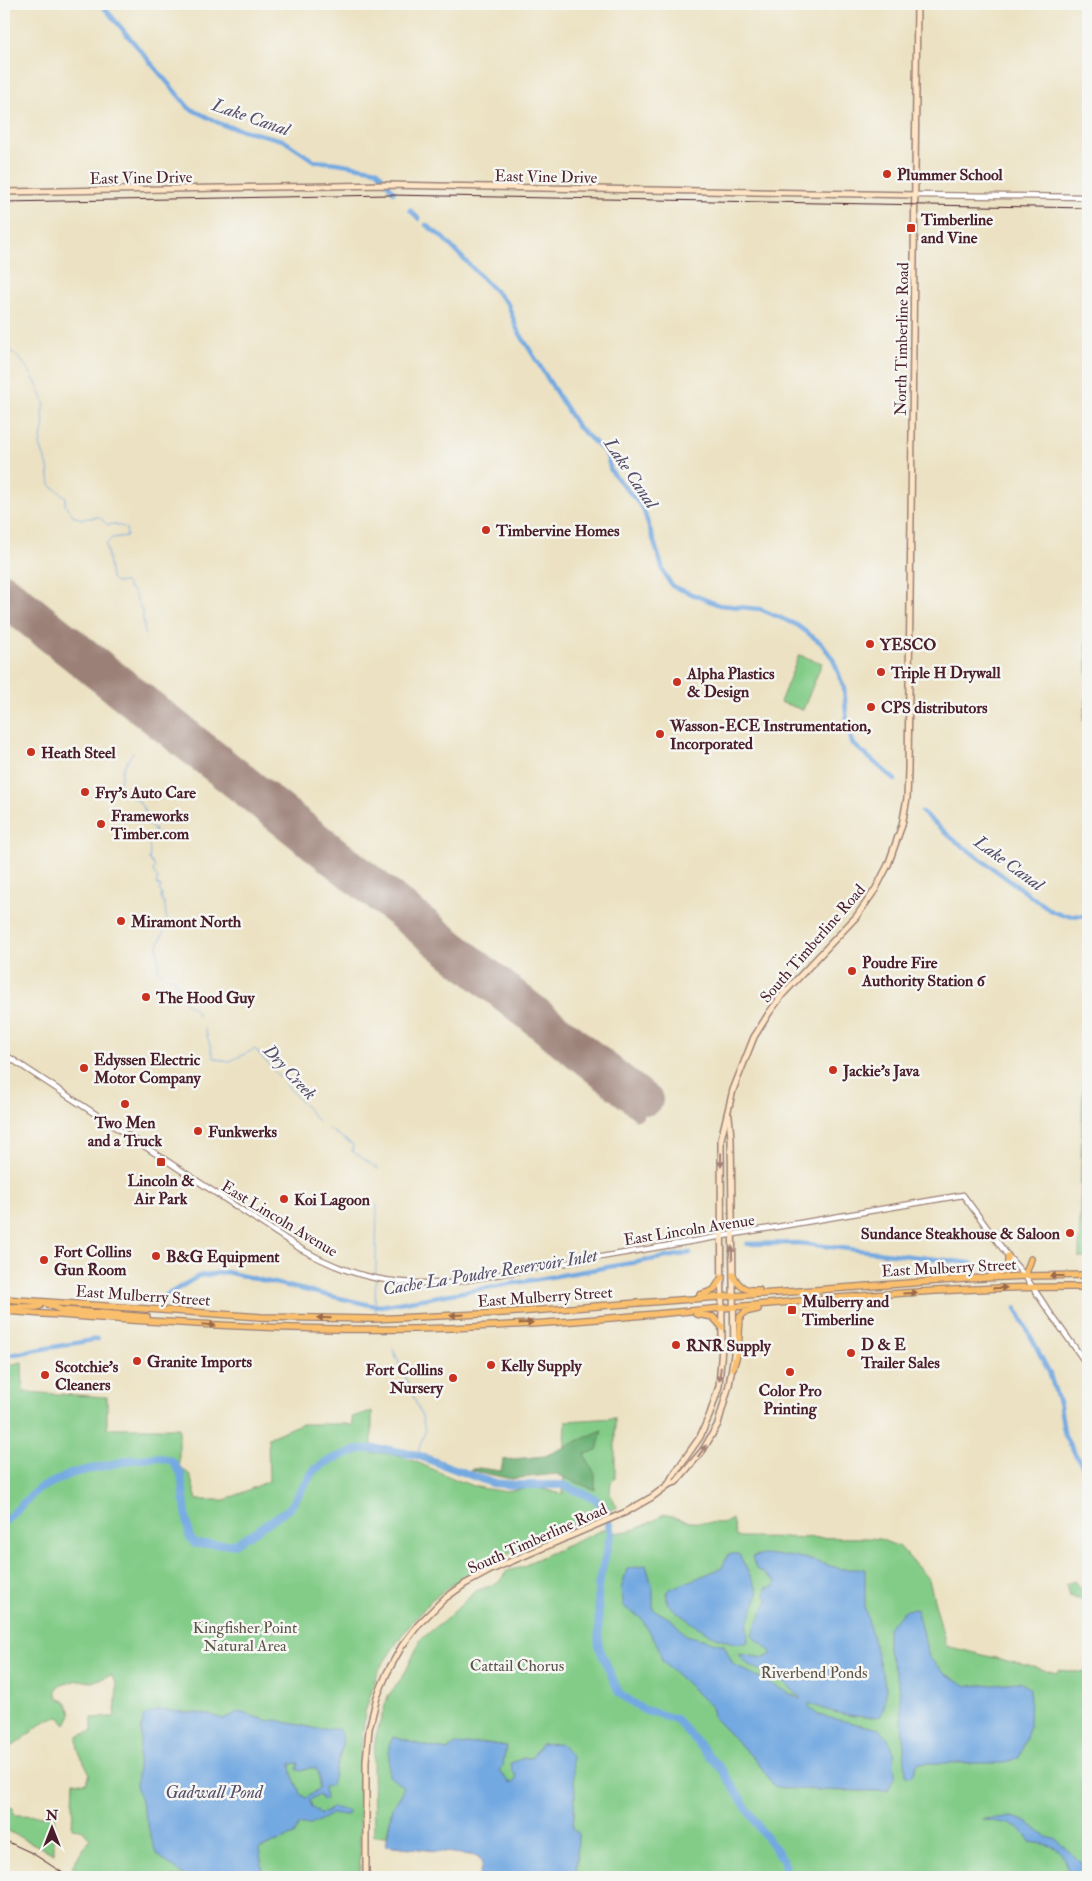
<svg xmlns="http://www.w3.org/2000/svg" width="1092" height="1881" viewBox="0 0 1092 1881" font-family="'IM FELL Double Pica',serif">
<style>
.green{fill:#83cc88;stroke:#66765a}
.forest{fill:#6ab074;stroke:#5a6850}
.water{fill:#73a9e1;stroke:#5e6486;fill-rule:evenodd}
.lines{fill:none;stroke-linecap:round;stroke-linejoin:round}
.stream{stroke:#73a9e1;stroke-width:1}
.canal{stroke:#73a9e1;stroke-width:4.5}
.river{stroke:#73a9e1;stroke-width:8}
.taxiway{stroke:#9b8077;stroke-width:12}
.runway{stroke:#9b8077;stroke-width:30}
.tertiary-casing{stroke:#9b8077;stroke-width:7}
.secondary-casing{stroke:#9b8077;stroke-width:8}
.trunk-casing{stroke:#9b8077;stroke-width:8}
.tertiary{stroke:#fff;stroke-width:4.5}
.secondary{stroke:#fde5c5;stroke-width:5}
.trunk{stroke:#f9bf6d;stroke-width:5.5}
.rail{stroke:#4a1f2b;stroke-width:1}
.oneway{fill:#a48278}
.oneway2{fill:#996749}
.poi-dot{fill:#c8321e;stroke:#f6f6f2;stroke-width:2}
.labels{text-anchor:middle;stroke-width:5;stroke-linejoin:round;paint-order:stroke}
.poi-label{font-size:16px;font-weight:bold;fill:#4a1f2b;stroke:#f6f6f2;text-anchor:start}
.street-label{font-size:16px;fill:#4a1f2b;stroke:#f6f6f2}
.park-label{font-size:16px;fill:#5b5347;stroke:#f6f6f2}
.water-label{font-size:18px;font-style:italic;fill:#584f6b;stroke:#f6f6f2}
</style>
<rect width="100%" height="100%" fill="#f6f6f2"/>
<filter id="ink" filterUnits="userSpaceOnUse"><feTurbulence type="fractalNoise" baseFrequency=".02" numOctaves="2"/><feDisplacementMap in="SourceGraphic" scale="10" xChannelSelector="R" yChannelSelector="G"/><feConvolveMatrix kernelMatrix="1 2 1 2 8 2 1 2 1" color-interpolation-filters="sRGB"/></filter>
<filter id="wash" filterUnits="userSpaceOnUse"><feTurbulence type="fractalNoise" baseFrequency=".0096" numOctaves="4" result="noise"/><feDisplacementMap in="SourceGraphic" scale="20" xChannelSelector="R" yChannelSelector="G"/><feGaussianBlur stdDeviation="1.12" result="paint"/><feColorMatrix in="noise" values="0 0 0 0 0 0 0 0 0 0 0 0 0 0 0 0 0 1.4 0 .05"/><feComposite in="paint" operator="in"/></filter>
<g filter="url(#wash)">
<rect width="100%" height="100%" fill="#ece2c3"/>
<!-- green -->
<g class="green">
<polygon points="1088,625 1088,722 1083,721 1088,688 1086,644"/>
<polygon points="799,655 822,663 803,710 780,702"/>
<polygon points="1084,1036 1088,1036 1088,1258 1079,1258"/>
<path d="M22,1362L23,1392L107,1397V1428H179V1466L190,1475L197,1500H225L269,1481L268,1438L300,1424H346L353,1426L352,1417L372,1411V1453C415,1451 451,1486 494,1490C506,1492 520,1489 532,1488C542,1488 553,1492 563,1494L566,1421L615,1418V1479L611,1483L610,1493L617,1507L495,1560L462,1578L431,1600L402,1635L378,1671L365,1712L360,1758V1877H87L72,1866L90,1839L81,1829L72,1828L74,1781L86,1783L90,1774L78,1750L77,1737L92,1731V1718L113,1717L115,1715L117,1685L111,1675L92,1682L79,1680L58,1686L56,1691L58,1698L67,1702L71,1714L66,1724L59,1717C38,1718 26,1744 4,1749V1366Z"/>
<path d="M664,1514L690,1522L725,1523L732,1519L736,1537L870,1538L879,1539L900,1547L929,1580L946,1646L1057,1673L1058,1670L1088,1673V1877H576L578,1834L573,1828L575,1794L531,1758H524L511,1763L517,1776L514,1783L509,1782L499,1771L507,1746L485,1743L456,1745L447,1750L429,1747L393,1737L403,1787L401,1795L392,1808L387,1836H374L373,1757L376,1735L388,1696L404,1675L421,1639L444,1621L476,1591L498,1583L507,1571L526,1566L528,1563L609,1527L611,1533C633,1532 646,1526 664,1514Z"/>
<polygon points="1074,1581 1086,1595 1081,1600 1069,1596 1066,1584"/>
<polygon points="4,1806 13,1808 13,1815 54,1816 54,1854 4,1829"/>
</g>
<!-- forest -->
<polygon class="forest" points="602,1430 597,1451 584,1454 595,1474 595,1490 556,1474 511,1479 470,1470 479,1468 501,1471 503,1460 545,1456"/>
<!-- water -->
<g class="water">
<path d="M728,1554H739L757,1589L758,1595L747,1626L748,1642C725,1650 683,1618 667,1603V1593L670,1589L722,1568Z"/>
<path d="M763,1554L804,1558L841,1569H865V1609L886,1688L885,1703L881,1716C864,1720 825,1712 810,1703L809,1707L818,1715L879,1729L888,1738L894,1752L895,1775L888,1791C864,1791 841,1791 817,1790C802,1789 789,1790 774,1786L759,1764L713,1717L711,1706L662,1661L658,1646L641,1618L624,1607L621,1589L627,1569L646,1565L653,1589V1609L672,1620L686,1635L724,1645L733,1664L800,1699V1697L785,1683L746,1663L739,1654L764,1658L772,1654C766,1645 758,1643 752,1634L768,1600L765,1595L766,1588L775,1586L776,1581L756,1569L752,1557Z"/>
<polygon points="916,1609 929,1657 944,1673 968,1686 1020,1682 1030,1688 1029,1729 1020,1756 1006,1763 918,1763 911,1777 906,1776 899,1683 888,1651 888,1627 898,1618 905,1610"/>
<path d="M158,1710L208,1714L223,1719L239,1712L269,1721L276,1720L318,1729H338L342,1734L343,1745L331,1785L324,1787L326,1800L324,1801L318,1794L310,1800L312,1807L320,1814L329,1810L332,1807L348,1811V1815L332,1814L311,1825H299L294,1835L259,1849L263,1871L267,1877H186L156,1854L136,1785L143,1716ZM291,1764L299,1763L297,1770L301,1771L309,1768H316L319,1775V1788L306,1798L300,1794C297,1781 291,1779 291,1764Z"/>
<polygon points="393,1737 429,1747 447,1750 456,1745 485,1743 507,1746 503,1761 504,1764 499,1771 509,1782 514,1783 517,1776 512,1771 511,1763 524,1758 531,1758 541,1744 560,1743 572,1757 575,1794 573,1828 578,1834 576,1877 479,1877 482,1864 478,1856 386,1845 392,1808 401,1795 403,1787 389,1776 389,1746"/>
<path d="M1012,1817L1025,1821L1047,1837L1057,1840L1088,1869V1877H1070C1060,1846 1062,1847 1030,1842C1018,1819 1004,1825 983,1819Z"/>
</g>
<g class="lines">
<!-- stream -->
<g class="stream">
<path d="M4,347C26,359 37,382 45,405L42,412L44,422L40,445L48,467L50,485L66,497L65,505L74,516L81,519L99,517L108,525L114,524L126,528L127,536L112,538L106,544L111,578L116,583L125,582L128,585L127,588L133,591L142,611L145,634"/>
<path d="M133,752L123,768L119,786L127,795L138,800L146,812L149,825L155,830L153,839L149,843L150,854L149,859L155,867L153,871L158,879L156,884L161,887L159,890L162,894L161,898L165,906L167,923L157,948L159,962L157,969L166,977L175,978C176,986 179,995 184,1001C189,1007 196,1007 198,1016"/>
<polyline points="205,1029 214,1058 228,1062 255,1049 318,1121"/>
<polyline points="329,1129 353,1145 352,1151 378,1169"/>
<polyline points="375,1311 377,1205"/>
<polyline points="393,1349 422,1417 425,1431 417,1455"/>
</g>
<!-- canal -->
<g class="canal">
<polyline points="102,5 189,108 223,125 283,140 314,161 337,163 377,170 394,192"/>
<polyline points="410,210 419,219"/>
<polyline points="426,225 441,236 508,304 517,329 577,426 606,453 611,471 643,508 664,573 672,586 719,605 760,609 797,625 821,643 833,659 844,688 847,723 852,743 895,780"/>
<polyline points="922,812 953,839 1051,911 1062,915 1088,916"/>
<polyline points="747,1244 798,1243 971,1263 977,1267"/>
<polyline points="155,1302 199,1276 226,1272 370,1305 381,1306 690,1253"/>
<polyline points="1016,1308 1049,1372 1060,1406 1065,1437 1088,1475"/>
<polyline points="4,1356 98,1339"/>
</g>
<!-- river -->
<polyline class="river" points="4,1522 38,1489 73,1473 130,1460 157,1457 172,1461 181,1474 189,1536 195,1544 234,1544 253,1533 290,1508 314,1470 332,1459 361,1449 384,1449 417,1455 492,1483 516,1485 563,1485 594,1498 605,1509 611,1533 598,1586 599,1647 619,1693 642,1709 676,1719 723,1771 760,1829 783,1859 787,1877"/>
<!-- taxiway -->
<polyline class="taxiway" points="4,613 638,1114 648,1100"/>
<!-- runway -->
<polyline class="runway" points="4,588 648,1100"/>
</g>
</g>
<g filter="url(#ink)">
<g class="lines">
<!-- tertiary casing -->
<g class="tertiary-casing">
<g id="tertiary">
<polyline points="916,195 1088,197"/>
<path d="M4,1054L301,1249C352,1278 392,1285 449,1283L963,1195L1008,1256L1025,1276L1048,1310L1088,1366"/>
</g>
</g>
<!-- secondary casing -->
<g class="secondary-casing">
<g id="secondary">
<polyline points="4,192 387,185 916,195"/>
<polyline points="668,1485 672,1477 700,1437 710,1414 719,1386 722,1346 721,1139 733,1090 754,1037 769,1013 783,994 856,917 875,890 888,865 902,825 907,798 908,770 917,4"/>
<polyline points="366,1877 366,1761 369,1729 377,1697 387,1673 402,1646 419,1624 444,1599 465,1584 491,1570 626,1512 652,1497 668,1485 676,1482 703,1450 718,1424 729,1385 734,1355 731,1138 729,1116"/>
</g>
</g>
<!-- trunk casing -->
<g class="trunk-casing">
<g id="trunk">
<polyline points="991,1274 1005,1270 1008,1265 1008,1256"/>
<path d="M733,1275C739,1287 745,1291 759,1290"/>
<polyline points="1025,1276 1031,1259"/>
<polyline points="700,1295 714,1290 722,1277"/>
<polyline points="4,1299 261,1317 373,1319 503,1313 965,1279 1025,1276 1088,1275"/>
<polyline points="45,1303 61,1310 147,1317"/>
<polyline points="4,1307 37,1307 40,1306 43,1302"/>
<path d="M4,1311C153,1322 302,1333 451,1328C664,1320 875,1285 1088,1287"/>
<polyline points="696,1314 713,1317 722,1327"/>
<polyline points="733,1368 738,1352 740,1317 745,1312 758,1309"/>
</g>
</g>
<!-- tertiary -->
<use href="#tertiary" class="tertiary"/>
<!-- secondary -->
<use href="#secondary" class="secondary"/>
<!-- trunk -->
<use href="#trunk" class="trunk"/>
<!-- rail -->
<g class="rail">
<polyline points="4,202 390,195 1088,208"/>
<polyline points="4,1840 32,1853 69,1877"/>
</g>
</g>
<!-- one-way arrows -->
<defs><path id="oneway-solid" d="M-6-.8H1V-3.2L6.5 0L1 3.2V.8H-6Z" transform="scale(1.25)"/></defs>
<g class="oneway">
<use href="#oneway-solid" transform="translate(721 1160) rotate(90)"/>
<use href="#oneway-solid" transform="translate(732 1253) rotate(-91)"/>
<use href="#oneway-solid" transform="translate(720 1374) rotate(97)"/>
<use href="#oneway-solid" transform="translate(702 1451) rotate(-55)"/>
</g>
<g class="oneway2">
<use href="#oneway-solid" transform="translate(1057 1276) rotate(180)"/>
<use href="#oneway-solid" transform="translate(1000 1288) rotate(-2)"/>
<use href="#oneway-solid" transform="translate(910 1293) rotate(-3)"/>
<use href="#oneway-solid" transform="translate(457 1315) rotate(177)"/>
<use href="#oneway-solid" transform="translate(324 1318) rotate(-179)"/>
<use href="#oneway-solid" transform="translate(526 1323) rotate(-4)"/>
<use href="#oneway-solid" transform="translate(209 1325) rotate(5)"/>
</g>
</g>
<!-- markers -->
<g class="poi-dot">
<circle cx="887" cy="174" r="5"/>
<rect x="906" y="223" width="10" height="10" rx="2.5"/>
<circle cx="486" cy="530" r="5"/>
<circle cx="870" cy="644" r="5"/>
<circle cx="881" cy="672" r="5"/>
<circle cx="677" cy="682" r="5"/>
<circle cx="871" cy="707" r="5"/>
<circle cx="660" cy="734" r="5"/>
<circle cx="31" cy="752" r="5"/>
<circle cx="85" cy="792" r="5"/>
<circle cx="101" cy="824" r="5"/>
<circle cx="121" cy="921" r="5"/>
<circle cx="852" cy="971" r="5"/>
<circle cx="146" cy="997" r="5"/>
<circle cx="84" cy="1068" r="5"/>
<circle cx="833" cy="1070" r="5"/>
<circle cx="125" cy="1104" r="5"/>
<circle cx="198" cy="1131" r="5"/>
<rect x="156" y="1157" width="10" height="10" rx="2.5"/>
<circle cx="284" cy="1199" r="5"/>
<circle cx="1070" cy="1233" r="5"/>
<circle cx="156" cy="1256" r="5"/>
<circle cx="44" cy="1260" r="5"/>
<rect x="787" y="1305" width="10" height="10" rx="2.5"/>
<circle cx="676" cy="1345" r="5"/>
<circle cx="851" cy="1353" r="5"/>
<circle cx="137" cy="1361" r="5"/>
<circle cx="491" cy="1365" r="5"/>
<circle cx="790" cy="1372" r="5"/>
<circle cx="45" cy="1375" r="5"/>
<circle cx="453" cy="1378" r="5"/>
</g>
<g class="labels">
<!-- poi labels -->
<g class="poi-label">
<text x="897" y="180">Plummer School</text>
<text x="921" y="225">Timberline<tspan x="921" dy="18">and Vine</tspan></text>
<text x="496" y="536">Timbervine Homes</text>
<text x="880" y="650">YESCO</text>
<text x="891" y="678">Triple H Drywall</text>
<text x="687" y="679">Alpha Plastics<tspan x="687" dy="18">&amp; Design</tspan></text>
<text x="881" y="713">CPS distributors</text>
<text x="670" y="731">Wasson-ECE Instrumentation,<tspan x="670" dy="18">Incorporated</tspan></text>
<text x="41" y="758">Heath Steel</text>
<text x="95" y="798">Fry's Auto Care</text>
<text x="111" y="821">Frameworks<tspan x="111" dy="18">Timber.com</tspan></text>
<text x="131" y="927">Miramont North</text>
<text x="862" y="968">Poudre Fire<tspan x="862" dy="18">Authority Station 6</tspan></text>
<text x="156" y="1003">The Hood Guy</text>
<text x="94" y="1065">Edyssen Electric<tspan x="94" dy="18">Motor Company</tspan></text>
<text x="843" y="1076">Jackie's Java</text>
<text x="125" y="1128" text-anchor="middle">Two Men<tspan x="125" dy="18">and a Truck</tspan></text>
<text x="208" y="1137">Funkwerks</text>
<text x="161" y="1186" text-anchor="middle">Lincoln &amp;<tspan x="161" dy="18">Air Park</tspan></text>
<text x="294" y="1205">Koi Lagoon</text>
<text x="1060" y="1239" text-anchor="end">Sundance Steakhouse &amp; Saloon</text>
<text x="54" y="1257">Fort Collins<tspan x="54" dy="18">Gun Room</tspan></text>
<text x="166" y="1262">B&amp;G Equipment</text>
<text x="802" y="1307">Mulberry and<tspan x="802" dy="18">Timberline</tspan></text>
<text x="861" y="1350">D &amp; E<tspan x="861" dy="18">Trailer Sales</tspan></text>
<text x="686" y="1351">RNR Supply</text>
<text x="147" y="1367">Granite Imports</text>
<text x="501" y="1371">Kelly Supply</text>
<text x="55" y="1372">Scotchie's<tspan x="55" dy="18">Cleaners</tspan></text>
<text x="443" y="1375" text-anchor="end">Fort Collins<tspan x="443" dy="18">Nursery</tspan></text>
<text x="790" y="1396" text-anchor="middle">Color Pro<tspan x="790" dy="18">Printing</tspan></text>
</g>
<!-- street labels -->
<g class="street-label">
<text transform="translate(546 176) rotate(1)" y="6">East Vine Drive</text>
<text transform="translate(141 177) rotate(-1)" y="6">East Vine Drive</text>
<text transform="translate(901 339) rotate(-89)" y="6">North Timberline Road</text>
<text transform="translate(812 943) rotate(-49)" y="6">South Timberline Road</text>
<text transform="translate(280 1218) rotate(31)" y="6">East Lincoln Avenue</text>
<text transform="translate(689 1229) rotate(-9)" y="6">East Lincoln Avenue</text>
<text transform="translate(949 1267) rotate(-3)" y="6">East Mulberry Street</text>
<text transform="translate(143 1295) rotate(4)" y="6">East Mulberry Street</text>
<text transform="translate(545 1296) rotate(-4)" y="6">East Mulberry Street</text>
<text transform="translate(537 1538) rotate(-24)" y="6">South Timberline Road</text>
</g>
<!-- park labels -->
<g class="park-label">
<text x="245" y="1633">Kingfisher Point<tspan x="245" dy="18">Natural Area</tspan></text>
<text x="517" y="1671">Cattail Chorus</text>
<text x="814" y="1678">Riverbend Ponds</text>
</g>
<!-- water labels -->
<g class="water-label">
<text transform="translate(251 117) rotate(19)" y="6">Lake Canal</text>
<text transform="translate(631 473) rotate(56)" y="6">Lake Canal</text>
<text transform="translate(1009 863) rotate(36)" y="6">Lake Canal</text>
<text transform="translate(290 1072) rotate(47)" y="6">Dry Creek</text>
<text transform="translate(490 1272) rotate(-9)" y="6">Cache La Poudre Reservoir Inlet</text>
<text x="214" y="1798">Gadwall Pond</text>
</g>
</g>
<!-- margin -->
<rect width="1092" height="1881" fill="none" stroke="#f6f6f2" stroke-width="20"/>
<!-- north arrow -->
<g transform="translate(52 1828)" stroke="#f6f6f2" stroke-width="4" paint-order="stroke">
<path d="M0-4L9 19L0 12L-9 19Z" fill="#4a1f2b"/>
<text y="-8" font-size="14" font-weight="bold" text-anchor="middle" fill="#4a1f2b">N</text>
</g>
</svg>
